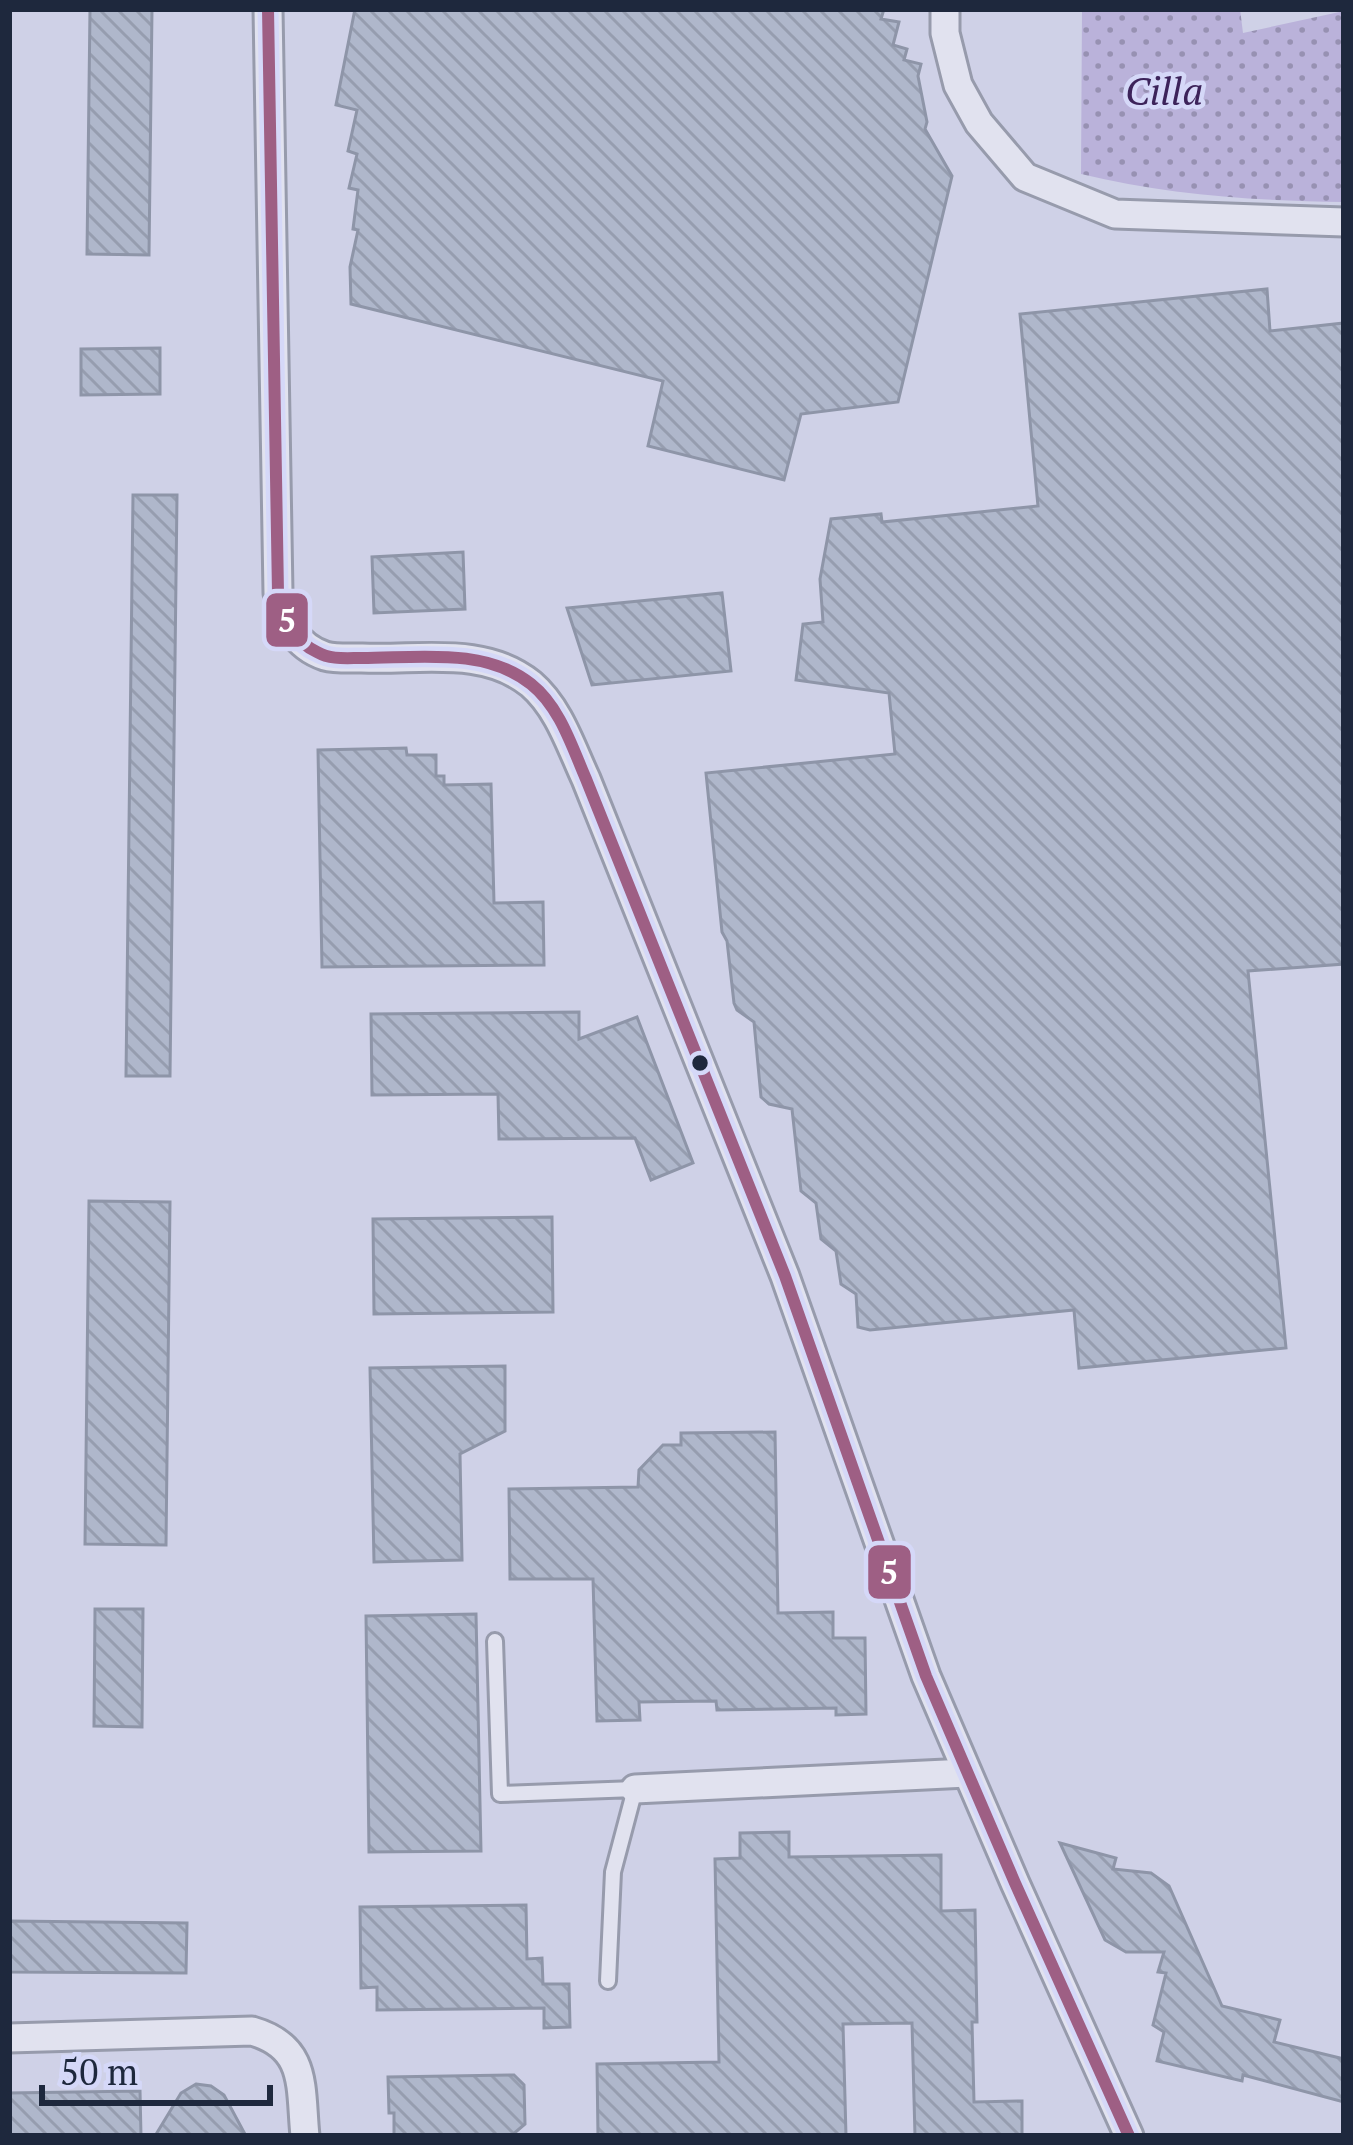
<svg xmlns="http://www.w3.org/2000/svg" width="1353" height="2145" viewBox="0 0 1353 2145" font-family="'PT Serif',serif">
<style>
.park{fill:url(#park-dots)}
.building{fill:url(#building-back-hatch);stroke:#8e95a8;stroke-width:3}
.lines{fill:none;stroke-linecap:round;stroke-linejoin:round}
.lane-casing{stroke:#979bac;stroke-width:20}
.street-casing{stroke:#979bac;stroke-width:33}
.lane{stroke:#e1e2ef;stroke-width:14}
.street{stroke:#e1e2ef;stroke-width:27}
.bus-1-casing{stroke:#d5d8f8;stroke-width:21}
.bus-1{stroke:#9e5f84;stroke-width:12}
.bus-dot{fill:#1e283d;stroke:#d5d8f8;stroke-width:4.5}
.labels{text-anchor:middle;stroke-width:9;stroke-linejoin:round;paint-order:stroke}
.park-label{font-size:39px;font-style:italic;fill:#3c235a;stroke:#d5d8f8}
.line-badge{stroke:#d5d8f8;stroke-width:4.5}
.badge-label{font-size:33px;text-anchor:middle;font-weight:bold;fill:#fff}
</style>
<defs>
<pattern id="park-dots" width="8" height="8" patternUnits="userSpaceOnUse" patternTransform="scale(3)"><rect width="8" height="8" fill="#bab2da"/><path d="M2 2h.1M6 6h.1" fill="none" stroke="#9791b2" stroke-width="1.8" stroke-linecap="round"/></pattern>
<pattern id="building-back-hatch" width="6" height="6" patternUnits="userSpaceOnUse" patternTransform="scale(3)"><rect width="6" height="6" fill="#afb7cb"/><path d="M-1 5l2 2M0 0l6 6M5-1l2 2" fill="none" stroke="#969daf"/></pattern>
</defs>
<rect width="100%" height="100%" fill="#cfd1e7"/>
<!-- park -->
<path class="park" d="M1082,9H1240L1243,33L1344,11V202C1256,201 1167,195 1081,174Z"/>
<!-- building -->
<g class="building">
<polygon points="90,9 152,9 149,255 87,254"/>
<polygon points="355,9 884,9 881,19 899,22 893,45 907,49 904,60 921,64 918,76 927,122 925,129 952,176 898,402 801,414 784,480 648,446 663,381 351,304 350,267 358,230 353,229 358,190 349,188 357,154 348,151 357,110 336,105"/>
<polygon points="1267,289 1270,331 1344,323 1344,964 1248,971 1286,1348 1079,1368 1074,1310 870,1330 858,1327 856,1294 841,1284 836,1251 821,1239 816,1203 801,1191 792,1109 769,1104 761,1097 754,1022 737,1010 734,1003 727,941 722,932 706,773 895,754 889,693 796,680 803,624 823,622 820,579 831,519 881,514 882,522 1038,506 1020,314"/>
<polygon points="160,348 160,394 81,395 81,349"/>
<polygon points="133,495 177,495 170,1076 126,1076"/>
<polygon points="463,552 465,609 374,613 372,557"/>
<polygon points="722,593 731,671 592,685 567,608"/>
<polygon points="406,748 407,755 436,755 436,776 444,776 444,785 491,784 494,903 543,902 544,965 322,967 318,750"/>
<polygon points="579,1012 579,1039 637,1017 693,1163 651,1180 635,1138 499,1139 498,1094 372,1095 371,1014"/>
<polygon points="89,1201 170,1202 166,1545 85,1544"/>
<polygon points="552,1217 553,1312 374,1314 373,1219"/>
<polygon points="505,1366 505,1431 460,1454 462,1560 374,1562 370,1368"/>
<polygon points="775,1432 778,1613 833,1612 833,1638 865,1638 866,1714 836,1715 836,1708 717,1710 716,1701 639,1702 640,1720 597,1721 593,1579 510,1579 509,1489 638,1487 639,1470 663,1445 681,1445 681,1433"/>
<polygon points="95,1609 143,1609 142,1727 94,1726"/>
<polygon points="476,1614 481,1851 369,1852 366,1616"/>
<polygon points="789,1832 789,1857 941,1855 941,1911 975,1910 977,2022 972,2022 974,2102 1022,2101 1022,2136 915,2136 912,2023 843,2024 846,2136 598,2136 597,2064 719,2062 715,1859 740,1858 740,1833"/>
<polygon points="1060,1843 1116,1858 1113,1869 1151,1873 1169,1886 1222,2006 1280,2020 1274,2042 1344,2059 1344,2102 1243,2075 1242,2081 1157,2061 1164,2032 1153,2025 1166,1973 1158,1972 1164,1952 1126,1952 1105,1940"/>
<polygon points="526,1905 527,1959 542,1958 543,1984 569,1984 570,2027 544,2028 544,2008 377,2010 377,1987 361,1988 360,1907"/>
<polygon points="9,1921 187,1923 186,1973 9,1972"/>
<polygon points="514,2075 524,2085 525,2124 511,2136 394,2136 394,2113 389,2113 388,2077"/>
<polygon points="196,2084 211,2086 224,2095 246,2136 155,2136 181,2093"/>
<polygon points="140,2091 141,2136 9,2136 9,2093"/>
</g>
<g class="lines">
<!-- lane casing -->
<g class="lane-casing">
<polyline id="lane" points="495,1641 500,1794 635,1789 613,1872 608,1981"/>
</g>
<!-- street casing -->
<g class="street-casing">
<g id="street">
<path d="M268,9L278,593C284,621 295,646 325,656C336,659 350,658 362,658C418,661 483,645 531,684C559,708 571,747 586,779L785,1276L926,1676L1015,1883L1129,2136"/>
<polyline points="945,9 945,33 958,85 979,123 1025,177 1115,214 1344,222"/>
<polyline points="635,1789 967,1773"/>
<path d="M9,2038L252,2031C308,2047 300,2087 305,2136"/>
</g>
</g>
<!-- lane -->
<use href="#lane" class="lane"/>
<!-- street -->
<use href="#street" class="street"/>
<!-- bus-1 casing -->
<g class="bus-1-casing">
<path id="bus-1" d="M268,9L278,593C284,617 293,641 317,652C331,660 346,658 362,658C417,658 485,647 531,684C560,707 572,747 586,779L785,1276L926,1676L1015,1883L1129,2136"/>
</g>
<!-- bus-1 -->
<use href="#bus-1" class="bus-1"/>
</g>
<!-- markers -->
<circle class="bus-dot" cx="700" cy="1063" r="10"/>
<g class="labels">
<!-- park labels -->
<g class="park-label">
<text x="1164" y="105">Cilla</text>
</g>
</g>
<g class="line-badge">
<rect x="264" y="591" width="46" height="58" rx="12" fill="#9e5f84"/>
<rect x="866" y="1543" width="47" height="58" rx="12" fill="#9e5f84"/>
</g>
<g class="badge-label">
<text x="287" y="632">5</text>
<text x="889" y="1584">5</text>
</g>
<!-- border -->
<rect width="1353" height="2145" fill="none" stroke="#1e283d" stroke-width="24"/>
<!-- scale -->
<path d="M42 2085v18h228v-18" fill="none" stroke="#1e283d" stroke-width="6"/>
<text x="60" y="2085" font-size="36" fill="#1e283d" stroke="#d5d8f8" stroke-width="9" paint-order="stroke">50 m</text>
</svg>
